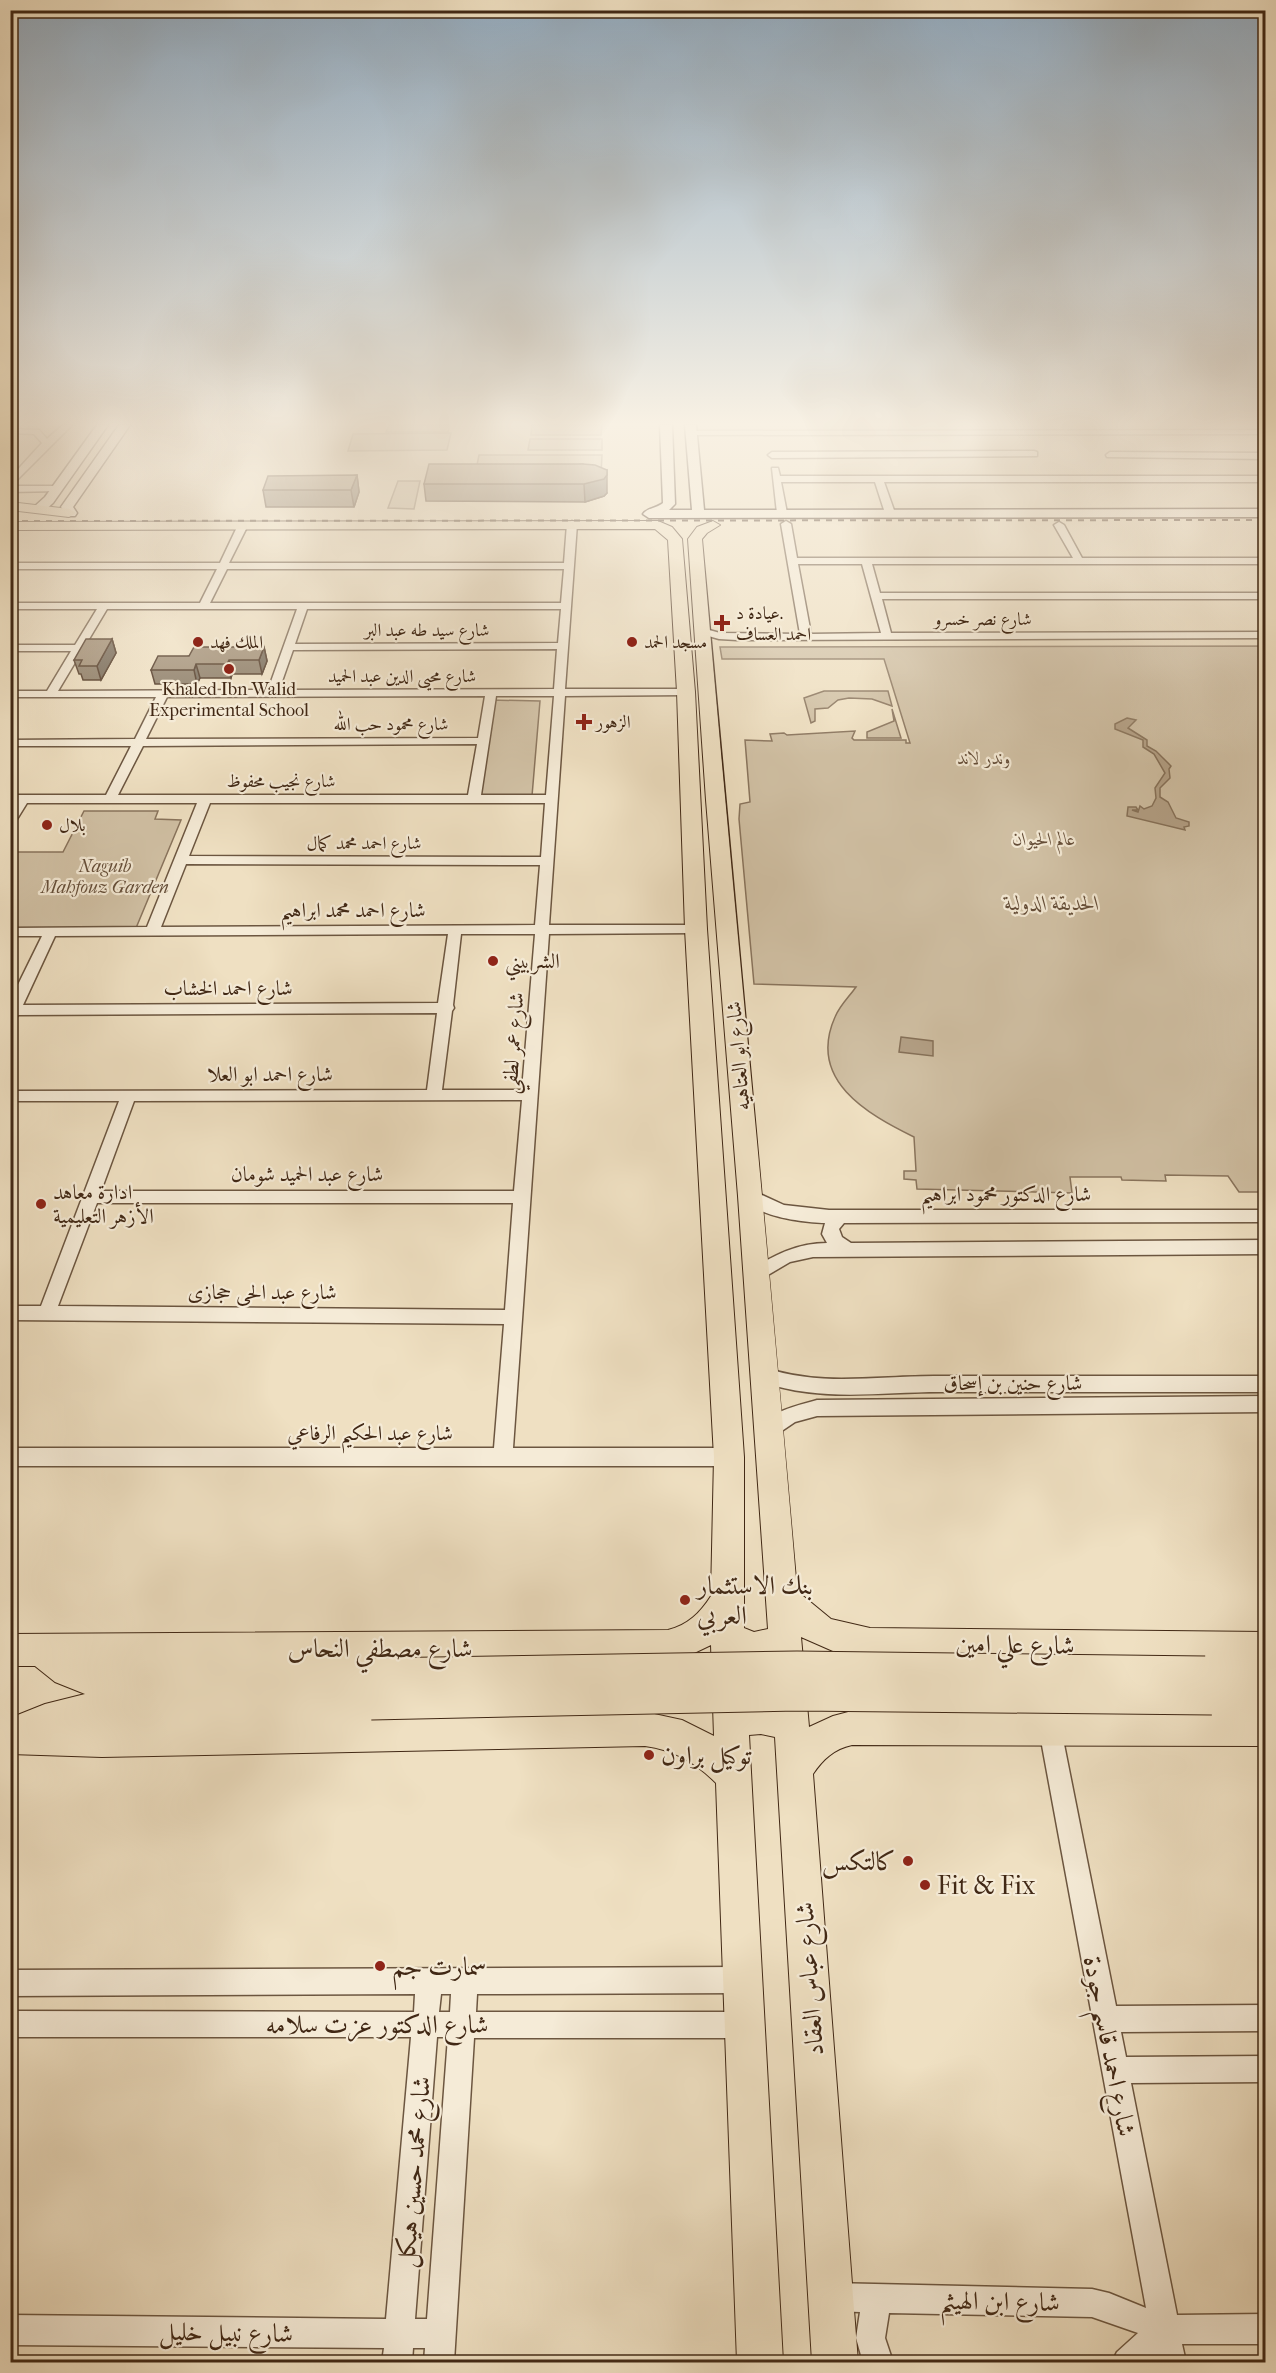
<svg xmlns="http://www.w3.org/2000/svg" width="1276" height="2373" viewBox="0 0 1276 2373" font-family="'IM FELL French Canon',Amiri,serif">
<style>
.green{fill:#d1c1a5;stroke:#89745d;stroke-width:1.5}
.water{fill:#b4a187;stroke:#867159;stroke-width:1.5}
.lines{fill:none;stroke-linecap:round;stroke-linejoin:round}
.minor-casing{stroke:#6c5640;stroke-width:3}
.secondary-casing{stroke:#412815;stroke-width:3}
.primary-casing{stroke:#412815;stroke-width:2}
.minor{fill:#f5ebd7;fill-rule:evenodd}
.secondary{fill:#f5ebd7;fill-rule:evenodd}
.primary{fill:#efe0c2;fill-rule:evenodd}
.rail{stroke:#412815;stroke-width:2;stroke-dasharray:6 6;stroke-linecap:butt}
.primary-bridge-casing{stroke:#412815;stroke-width:33;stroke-linecap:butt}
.primary-bridge{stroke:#efe0c2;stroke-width:31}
.wall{fill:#85755f;stroke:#412815;stroke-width:1.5}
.shaded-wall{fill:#6c5f4e;stroke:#412815;stroke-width:1.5}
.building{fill:#9b886f;stroke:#412815;stroke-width:1.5}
.poi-dot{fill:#8f2418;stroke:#f5ebd7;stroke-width:2}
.labels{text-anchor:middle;stroke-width:4.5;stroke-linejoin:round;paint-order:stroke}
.far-poi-label{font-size:18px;fill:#412815;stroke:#f5ebd7;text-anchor:start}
.far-street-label{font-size:18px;fill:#412815;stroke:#f5ebd7}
.far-park-label{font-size:18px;font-style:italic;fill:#654e39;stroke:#f5ebd7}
.park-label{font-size:21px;font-style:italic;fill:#654e39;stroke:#f5ebd7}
.street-label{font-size:21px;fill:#412815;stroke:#f5ebd7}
.poi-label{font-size:21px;fill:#412815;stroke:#f5ebd7;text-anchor:start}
.near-poi-label{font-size:26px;fill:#412815;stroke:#f5ebd7;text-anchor:start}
.near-street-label{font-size:26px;fill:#412815;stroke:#f5ebd7}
</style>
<rect width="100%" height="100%" fill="#efe0c2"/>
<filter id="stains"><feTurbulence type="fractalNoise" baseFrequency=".00333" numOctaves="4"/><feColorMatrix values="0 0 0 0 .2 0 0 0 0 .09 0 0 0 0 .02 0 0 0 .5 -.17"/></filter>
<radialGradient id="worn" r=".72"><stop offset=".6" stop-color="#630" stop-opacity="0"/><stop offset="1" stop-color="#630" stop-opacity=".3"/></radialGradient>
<!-- green -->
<g class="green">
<polygon points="389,425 450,425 448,432 386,432"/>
<polygon points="532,425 602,425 601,435 531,435"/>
<polygon points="451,433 447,450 348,451 353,434"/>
<polygon points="530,439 602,439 602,450 528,450"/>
<polygon points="479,455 602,455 601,475 475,475"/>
<polygon points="398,481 420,481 414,509 388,508"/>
<path d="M1265,646V1192H1239L1228,1176L1165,1175L1166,1181L1122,1180L1121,1177H1070L1072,1193L917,1189L916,1180L904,1179V1171H916L914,1137C867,1114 807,1080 835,1017C840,1005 849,997 856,987L754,984L739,819L740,804L750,802L745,740L772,741L770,734L784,733L787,735L855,731L852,738L854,740H906V743H910L884,659H722L720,647Z"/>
<polygon points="824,691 888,691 892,706 872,699 849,698 838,700 828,708 815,709 815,721 811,723 804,698"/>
<polygon points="489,700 540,701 532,796 477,795"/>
<polygon points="892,709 901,738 867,738 867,732 894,721"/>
<polygon points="84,811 158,811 155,819 181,820 136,928 11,928 11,852 63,852"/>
</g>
<!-- water -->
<g class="water">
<polygon points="1127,718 1136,720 1128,728 1147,740 1147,746 1156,751 1171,766 1169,769 1170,778 1160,788 1160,797 1168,802 1176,818 1189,822 1189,826 1184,827 1185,830 1127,816 1128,807 1136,807 1138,810 1132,810 1138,812 1140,806 1144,809 1152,806 1156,798 1155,788 1165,773 1154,754 1143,747 1143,740 1115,729 1115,724"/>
<polygon points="901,1037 933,1041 933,1056 899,1052"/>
</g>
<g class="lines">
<!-- minor casing -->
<g class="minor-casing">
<g id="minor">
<polygon points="63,425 72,425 11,486 56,486 60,489 59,491 10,492 10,478 42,443 34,434 10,433 10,429 39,430 47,439"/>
<polygon points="1266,430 1266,434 691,435 687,433 691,431"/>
<polygon points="1034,451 1037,452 1037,456 772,458 768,455 772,452"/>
<polygon points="1110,452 1266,453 1266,459 1107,457 1106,455"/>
<polygon points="772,468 778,468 780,476 1266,476 1266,482 884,482 895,513 890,516 885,513 875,482 781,482 787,513 782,516 777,513"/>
<path d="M572,521L577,524L565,689H686L692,692L686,695L565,696L549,925H696L703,929L696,933L549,934L513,1448H729L736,1451L739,1457L736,1463L729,1466H10V1448H494L504,1324L10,1320V1306H41L119,1101H10V1091L427,1090L437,1013L18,1015L15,1020L10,1022V1001L42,936H10V928L147,927L197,803H27L14,824L10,825V810L15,803H10V795H106L131,746H10V740L135,739L156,697H10V691H47L71,651H10V645H75L97,609H10V603H200L217,569H10V563H220L238,525L243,522L248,525L229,563H564L567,524ZM227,569H564L561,603H210ZM107,609H297L268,690L58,691ZM307,609H561L558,643L295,644ZM557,649L554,689L279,690L293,650ZM485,696L478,738L146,739L167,697ZM496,696H554L546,795H481ZM477,744L468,795H118L143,746ZM210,803H545L541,857L189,856ZM186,864L540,865L535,925L161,927ZM448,934L438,1003L23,1005L55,936ZM461,934H535L522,1090H442L452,1011L454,1008L453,1005ZM522,1100L514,1191H101L134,1101ZM97,1203H513L505,1310L58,1306Z"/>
<path d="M786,521L791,524L797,558H1073L1054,525L1059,522L1064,525L1082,558H1266V564H872L880,593H1266V599H882L891,633L1266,632V638L737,640L719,639L698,633L697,631L702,628L720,633L800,634L781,524ZM798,564H862L881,633L811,634Z"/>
<path d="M751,1190L784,1205L829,1210H1266V1222L844,1223L839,1229L842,1237L851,1243L1266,1240V1254L813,1257L790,1262L756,1282L750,1280L747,1275L750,1270C775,1255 797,1243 827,1243L822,1234L825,1223C803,1222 754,1217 743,1196L745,1192Z"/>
<path d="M763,1367C819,1387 876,1376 934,1376C1044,1376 1155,1376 1266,1376V1392C1157,1392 1049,1392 941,1392C876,1392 820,1403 756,1380L754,1375L756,1370Z"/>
<path d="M1266,1396V1412L817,1416L795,1422L767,1441L760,1439L757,1433C768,1411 796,1406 817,1400Z"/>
<polygon points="1050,1718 1058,1721 1061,1729 1116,2006 1266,2005 1266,2031 1121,2032 1126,2057 1266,2056 1266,2082 1131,2083 1177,2315 1266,2314 1266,2344 1182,2344 1186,2362 1156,2362 1155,2357 1149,2362 1112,2362 1117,2352 1138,2333 1092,2317 889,2313 885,2338 893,2362 863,2362 856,2338 860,2312 831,2311 821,2307 817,2297 821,2287 831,2283 1092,2289 1109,2293 1146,2308 1039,1729 1042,1721"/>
<path d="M742,1967L751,1971L755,1980L751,1989L742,1993L477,1994L476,2012H744L753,2016L757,2025L753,2034L744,2038H474L454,2362H424L425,2348H413L412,2362H382L384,2348L10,2345V2315L386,2319L411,2037H10V2011L414,2012L415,1994L10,1996V1970ZM441,1994H451L450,2012H439ZM437,2037H448L427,2319H415Z"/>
</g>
</g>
<!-- secondary casing -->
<g class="secondary-casing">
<g id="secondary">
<polygon points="97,425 108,425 53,503 43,512 35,512 35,506 45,497"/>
<polygon points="119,425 130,425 73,507 77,513 75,516 67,516 61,507"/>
<path d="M660,425H672L675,504L669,510H692L685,425H696L704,510L1266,509V517L649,518L643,514C647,508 657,508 663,503Z"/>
</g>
</g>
<!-- primary casing -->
<g class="primary-casing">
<g id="primary">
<polygon points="10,502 69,509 76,513 69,517 10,510"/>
<path d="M658,521L672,527L682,539L695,692L707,929L744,1457V1628L754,1632L768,1629L738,1196L706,800L688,539L697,527L713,521L720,525L707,533L702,539C732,890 768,1240 797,1591L831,1619L870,1628L1266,1632V1746L852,1745C834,1749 823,1759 813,1774L858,2362H812L775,1737L761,1734L749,1735L783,2362H737L716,1783C695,1762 674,1750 645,1746L102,1757L10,1754V1718L45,1704L85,1694L55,1682L35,1666H10V1634L668,1630C688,1625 700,1613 711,1596L714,1457L685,929L677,692L668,540L655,529L10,530V522ZM801,1637L842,1655L870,1660L1192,1663L1188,1672L1193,1684L1200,1687L1195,1699L1201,1711H852L833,1716L809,1727ZM711,1645L714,1736L682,1720L645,1712L381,1717L388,1704L383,1692L377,1689L385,1686L390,1674L386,1664L668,1662L688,1656ZM770,1662L773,1702L747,1701L745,1663L754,1665Z"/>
</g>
</g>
<!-- minor -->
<use href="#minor" class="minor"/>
<!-- secondary -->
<use href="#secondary" class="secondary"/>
<!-- primary -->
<use href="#primary" class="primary"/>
<!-- rail -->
<polyline class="rail" points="10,521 1266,520"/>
<!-- primary-bridge casing -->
<g class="primary-bridge-casing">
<g id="primary-bridge">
<polyline points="373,1674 797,1667 1205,1672"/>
<polyline points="371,1704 797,1695 1212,1699"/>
</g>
</g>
<!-- primary-bridge -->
<use href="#primary-bridge" class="primary-bridge"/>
</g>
<!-- wall -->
<g class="wall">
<polygon points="583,464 607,493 604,496 585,502 426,501 424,484"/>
<polygon points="357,475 359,492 354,507 266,507 263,490"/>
<polygon points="112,639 116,653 101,680 83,680 81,674 79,674 74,660"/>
<polygon points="264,647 267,661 262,674 232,674 231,678 200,678 197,684 155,684 151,670 189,656"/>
</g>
<!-- shaded-wall -->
<g class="shaded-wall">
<polygon points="607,470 607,493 604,496 585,502 584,484"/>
<polygon points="357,475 359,492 354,507 351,490"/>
<polygon points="112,639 116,653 101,680 97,666"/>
<polygon points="264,647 267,661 262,674 259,660"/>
<polygon points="229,660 232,674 231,678 227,664"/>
<polygon points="196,664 200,678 197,684 194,670"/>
</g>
<!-- building -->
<g class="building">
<polygon points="429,464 583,464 595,465 607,470 607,475 604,479 584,484 424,484"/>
<polygon points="357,475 351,490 263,490 268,476"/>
<polygon points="86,639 112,639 97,666 79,666 82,660 74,660"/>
<polygon points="194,647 264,647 259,660 229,660 227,664 196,664 194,670 151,670 158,656 189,656"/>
</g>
<!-- sky -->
<linearGradient id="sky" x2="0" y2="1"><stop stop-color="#93acc1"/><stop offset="0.56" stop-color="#f8f1e4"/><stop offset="1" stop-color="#f8f1e4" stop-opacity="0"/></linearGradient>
<rect width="1276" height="757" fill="url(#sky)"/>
<!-- markers -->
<g class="poi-dot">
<path d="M719 614h6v6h6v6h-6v6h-6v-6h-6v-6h6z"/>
<circle cx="198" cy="642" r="6"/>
<circle cx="632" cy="642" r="6"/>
<circle cx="229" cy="669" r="6"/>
<path d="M581 713h6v6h6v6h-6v6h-6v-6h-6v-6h6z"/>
<circle cx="47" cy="825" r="6"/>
<circle cx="493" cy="961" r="6"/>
<circle cx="41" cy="1204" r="6"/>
<circle cx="685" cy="1600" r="6"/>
<circle cx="649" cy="1755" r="6"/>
<circle cx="908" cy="1861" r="6"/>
<circle cx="925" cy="1885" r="6"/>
<circle cx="380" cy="1966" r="6"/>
</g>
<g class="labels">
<!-- far-poi labels -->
<g class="far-poi-label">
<text x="736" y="619">عيادة د.<tspan x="736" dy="21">احمد العساف</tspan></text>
<text x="210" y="648">الملك فهد</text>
<text x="644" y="648">مسجد الحمد</text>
<text x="229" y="695" text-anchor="middle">Khaled Ibn Walid<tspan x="229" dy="21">Experimental School</tspan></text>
<text x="596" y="728">الزهور</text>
<text x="59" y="831">بلال</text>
</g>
<!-- far-street labels -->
<g class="far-street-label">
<text x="983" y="625">شارع نصر خسرو</text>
<text x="427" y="636">شارع سيد طه عبد البر</text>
<text x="402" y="682">شارع محيى الدين عبد الحميد</text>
<text x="391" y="730">شارع محمود حب الله</text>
<text x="281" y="787">شارع نجيب محفوظ</text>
<text x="364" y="849">شارع احمد محمد كمال</text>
</g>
<!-- far-park labels -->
<g class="far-park-label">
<text x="984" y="764">وندر لاند</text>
<text x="1044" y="845">عالم الحيوان</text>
<text x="105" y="872">Naguib<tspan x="105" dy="21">Mahfouz Garden</tspan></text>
</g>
<!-- park labels -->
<g class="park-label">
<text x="1052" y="910">الحديقة الدولية</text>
</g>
<!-- street labels -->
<g class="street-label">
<text x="353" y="917">شارع احمد محمد ابراهيم</text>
<text x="228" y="995">شارع احمد الخشاب</text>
<text transform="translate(513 1043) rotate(-86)" y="7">شارع عمر لطفي</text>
<text transform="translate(738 1056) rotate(-95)" y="7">شارع ابو العتاهيه</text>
<text x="270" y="1081">شارع احمد ابو العلا</text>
<text x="307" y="1181">شارع عبد الحميد شومان</text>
<text x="1006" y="1201">شارع الدكتور محمود ابراهيم</text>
<text x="262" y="1299">شارع عبد الحى حجازى</text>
<text x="1013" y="1390">شارع حنين بن إسحاق</text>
<text x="370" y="1440">شارع عبد الحكيم الرفاعي</text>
</g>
<!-- poi labels -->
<g class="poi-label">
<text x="505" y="968">الشربيني</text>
<text x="53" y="1199">ادارة معاهد<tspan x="53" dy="24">الأزهر التعليمية</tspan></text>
</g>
<!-- near-poi labels -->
<g class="near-poi-label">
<text x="697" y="1594">بنك الاستثمار<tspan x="697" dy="30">العربي</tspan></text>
<text x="661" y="1764">توكيل براون</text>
<text x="896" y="1870" text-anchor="end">كالتكس</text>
<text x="937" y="1894">Fit &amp; Fix</text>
<text x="392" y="1975">سمارت جم</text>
</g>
<!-- near-street labels -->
<g class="near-street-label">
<text transform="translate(1015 1644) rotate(1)" y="9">شارع علي امين</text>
<text x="380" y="1657">شارع مصطفي النحاس</text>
<text transform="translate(809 1979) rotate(-94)" y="9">شارع عباس العقاد</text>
<text x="377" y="2033">شارع الدكتور عزت سلامه</text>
<text transform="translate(1110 2046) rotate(79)" y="9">شارع احمد قاسم جودة</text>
<text transform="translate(413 2172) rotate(-85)" y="9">شارع محمد حسين هيكل</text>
<text transform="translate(1000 2301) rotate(1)" y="9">شارع ابن الهيثم</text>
<text transform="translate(226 2332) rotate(1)" y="9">شارع نبيل خليل</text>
</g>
</g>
<!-- margin -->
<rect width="1276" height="2373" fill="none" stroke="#efe0c2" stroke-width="36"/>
<rect x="12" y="12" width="1252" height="2349" fill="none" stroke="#412815" stroke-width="3"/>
<rect x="18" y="18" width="1240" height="2337" fill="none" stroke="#412815" stroke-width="1.5"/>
<rect width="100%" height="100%" filter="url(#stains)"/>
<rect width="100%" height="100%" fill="url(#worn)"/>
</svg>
